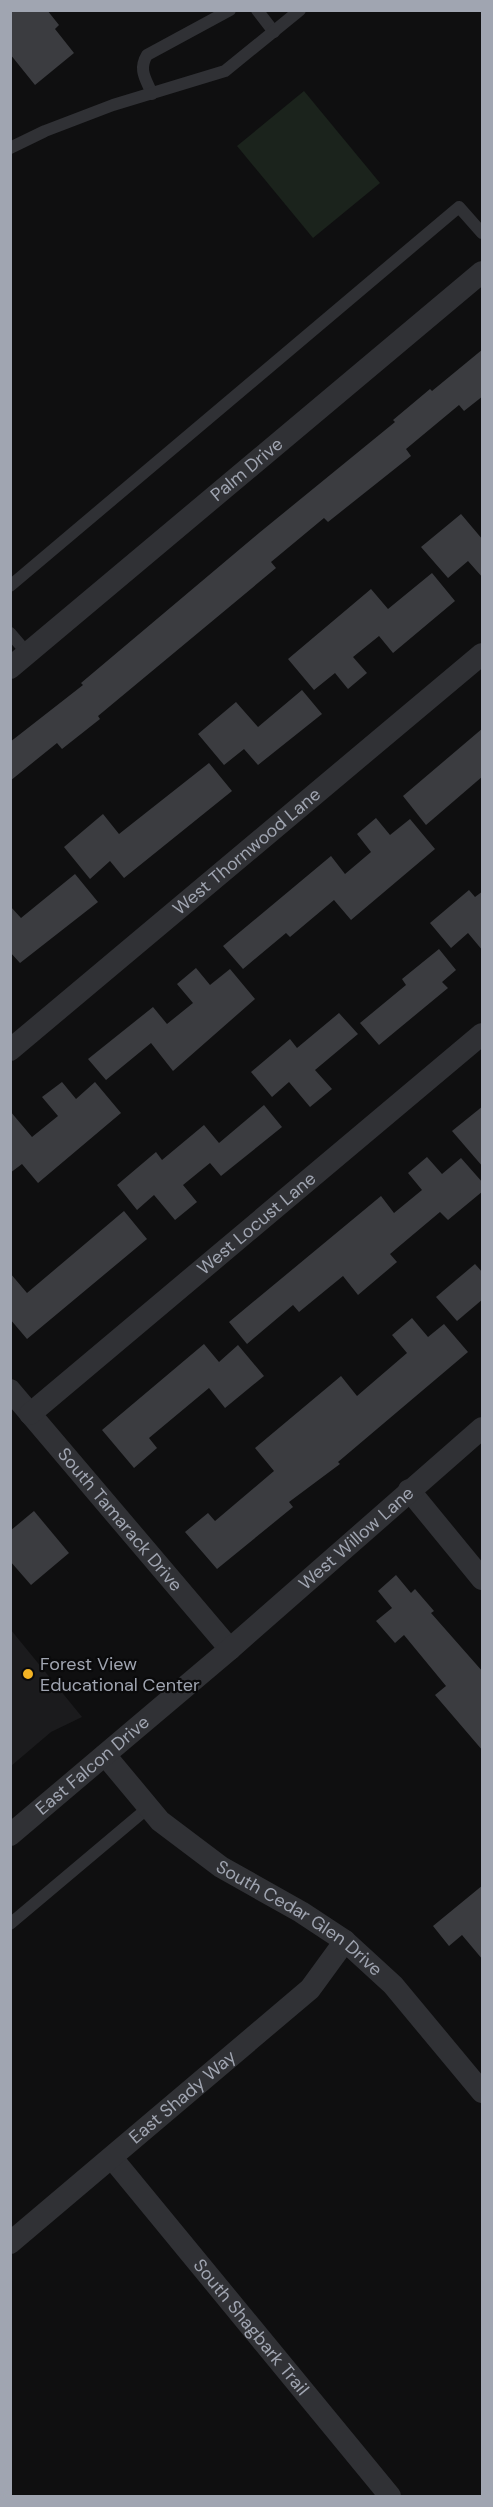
<svg xmlns="http://www.w3.org/2000/svg" width="493" height="2507" viewBox="0 0 493 2507" font-family="'DM Sans',sans-serif">
<style>
.built{fill:#1b1b1d}
.green{fill:#1b231c}
.building{fill:#3b3c40}
.lines{fill:none;stroke-linecap:round;stroke-linejoin:round}
.lane{stroke:#303135;stroke-width:12}
.street{stroke:#303135;stroke-width:22}
.poi-dot{fill:#f3b324;stroke:#0a0a0b;stroke-width:2}
.labels{text-anchor:middle;stroke-width:4.5;stroke-linejoin:round;paint-order:stroke}
.street-label{font-size:18px;fill:#a0a5b1;stroke:#0a0a0b}
.poi-label{font-size:18px;fill:#a0a5b1;stroke:#0a0a0b;text-anchor:start}
</style>
<rect width="100%" height="100%" fill="#0f0f10"/>
<!-- built -->
<polygon class="built" points="11,1630 82,1717 51,1732 11,1766"/>
<!-- green -->
<polygon class="green" points="304,91 380,183 313,238 237,146"/>
<!-- building -->
<g class="building">
<polygon points="10,10 47,10 59,25 55,29 74,53 35,85 10,54"/>
<polygon points="483,349 483,396 464,411 459,405 406,449 411,456 328,522 324,518 271,562 276,568 98,716 100,719 62,749 57,743 10,781 10,742 83,685 81,683 259,533 395,422 393,420 430,389 432,391"/>
<polygon points="461,514 483,540 483,578 468,561 448,578 421,547"/>
<polygon points="432,573 455,601 393,653 379,636 353,657 367,673 348,689 335,673 314,690 288,659 371,589 388,609"/>
<polygon points="302,690 322,714 258,765 244,749 224,765 198,734 236,702 258,727"/>
<polygon points="483,728 483,776 426,825 403,796"/>
<polygon points="209,763 232,791 124,878 110,861 90,879 64,847 103,814 119,834"/>
<polygon points="376,818 390,835 410,819 435,849 351,920 334,900 290,937 286,933 243,969 223,946 331,856 345,874 371,852 357,834"/>
<polygon points="75,874 98,902 20,963 10,952 10,906 21,918"/>
<polygon points="469,890 475,897 483,891 483,951 468,933 451,948 430,923"/>
<polygon points="439,949 456,970 442,982 448,988 379,1045 360,1023 406,985 402,979"/>
<polygon points="196,968 210,985 230,969 255,999 173,1071 151,1043 106,1080 88,1059 153,1007 167,1024 193,1003 177,984"/>
<polygon points="339,1013 358,1034 315,1070 332,1089 310,1107 289,1082 272,1097 251,1072 290,1039 297,1048"/>
<polygon points="62,1082 76,1099 95,1082 121,1113 38,1183 22,1164 10,1173 10,1111 32,1137 58,1116 42,1097"/>
<polygon points="264,1105 282,1127 221,1176 210,1163 183,1185 197,1202 175,1220 154,1195 137,1210 117,1185 156,1152 162,1160 204,1125 219,1143"/>
<polygon points="483,1106 483,1167 452,1131"/>
<polygon points="427,1157 442,1174 461,1158 483,1183 483,1191 448,1220 440,1212 390,1254 397,1262 358,1295 343,1276 299,1312 293,1305 247,1344 229,1322 381,1196 394,1213 422,1190 408,1173"/>
<polygon points="124,1211 147,1239 27,1339 10,1319 10,1273 27,1293"/>
<polygon points="475,1264 483,1273 483,1299 457,1321 436,1297"/>
<polygon points="412,1318 428,1337 444,1324 468,1352 338,1462 340,1464 289,1502 293,1507 217,1569 185,1532 208,1513 215,1521 274,1471 255,1448 341,1376 357,1396 407,1353 392,1335"/>
<polygon points="204,1344 219,1362 238,1345 264,1376 225,1408 209,1388 149,1438 157,1448 134,1468 102,1430"/>
<polygon points="34,1511 69,1553 31,1585 10,1561 10,1531"/>
<polygon points="396,1575 411,1593 415,1589 434,1611 431,1613 483,1672 483,1751 435,1695 446,1686 404,1635 395,1643 376,1621 392,1608 378,1591"/>
<polygon points="483,1885 483,1960 462,1935 449,1946 433,1926"/>
</g>
<g class="lines">
<!-- lane -->
<g class="lane">
<polyline points="257,10 274,32"/>
<path d="M152,94C146,79 138,70 147,55L230,10"/>
<polyline points="10,148 45,131 113,105 225,71 300,10"/>
<polyline points="10,586 459,207 482,233"/>
<polyline points="10,633 28,654"/>
<polyline points="10,1924 149,1807"/>
</g>
<!-- street -->
<g class="street">
<path id="s1" d="M10,668L482,272"/>
<path id="s2" d="M10,1050L482,654"/>
<path id="s3" d="M10,1390L230,1649"/>
<path id="s4" d="M30,1414L482,1034"/>
<polyline points="409,1490 482,1579"/>
<path id="s5" d="M105,1755L160,1821L221,1867L301,1912L345,1941L393,1985L482,2092"/>
<path id="s6" d="M10,1835L230,1649L482,1428"/>
<path id="s7" d="M112,2158L390,2496"/>
<path id="s8" d="M10,2243L310,1989L345,1941"/>
</g>
</g>
<!-- markers -->
<circle class="poi-dot" cx="28" cy="1674" r="6"/>
<g class="labels">
<!-- street labels -->
<g class="street-label">
<text dy="6" stroke="none"><textPath href="#s1" startOffset="309">Palm Drive</textPath></text>
<text dy="6" stroke="none"><textPath href="#s2" startOffset="309">West Thornwood Lane</textPath></text>
<text dy="6" stroke="none"><textPath href="#s4" startOffset="296">West Locust Lane</textPath></text>
<text dy="6" stroke="none"><textPath href="#s3" startOffset="170">South Tamarack Drive</textPath></text>
<text dy="6" stroke="none"><textPath href="#s6" startOffset="456">West Willow Lane</textPath></text>
<text dy="6" stroke="none"><textPath href="#s6" startOffset="108">East Falcon Drive</textPath></text>
<text dy="6" stroke="none"><textPath href="#s5" startOffset="256">South Cedar Glen Drive</textPath></text>
<text dy="6" stroke="none"><textPath href="#s8" startOffset="226">East Shady Way</textPath></text>
<text dy="6" stroke="none"><textPath href="#s7" startOffset="219">South Shagbark Trail</textPath></text>
</g>
<!-- poi labels -->
<g class="poi-label">
<text x="40" y="1670">Forest View<tspan x="40" dy="21">Educational Center</tspan></text>
</g>
</g>
<!-- border -->
<rect width="493" height="2507" fill="none" stroke="#a0a5b1" stroke-width="24"/>
</svg>
